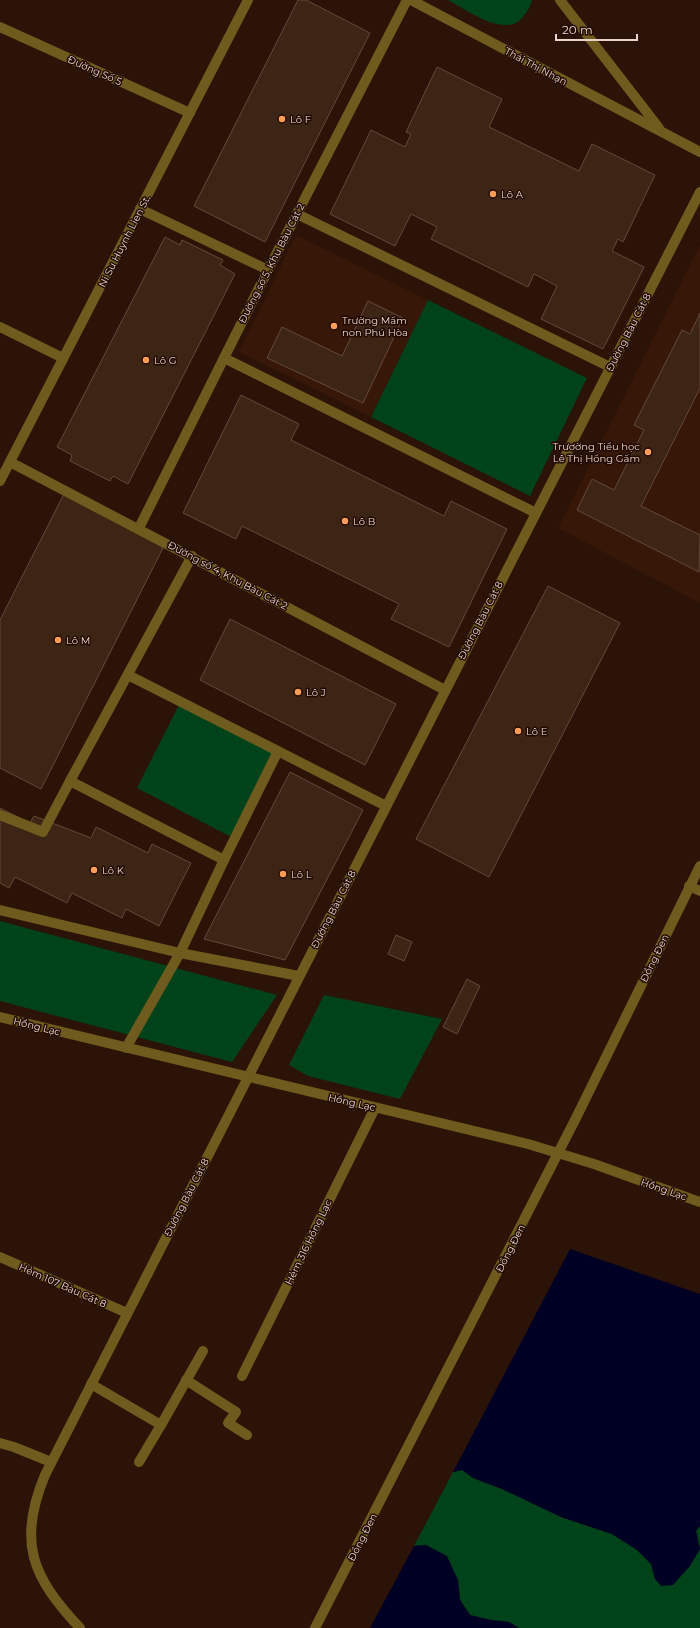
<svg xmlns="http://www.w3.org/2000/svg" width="700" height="1628" viewBox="0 0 700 1628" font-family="Montserrat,sans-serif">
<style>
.built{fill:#361708}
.green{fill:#00431a}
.water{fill:#000025}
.building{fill:#3d2515;stroke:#644939}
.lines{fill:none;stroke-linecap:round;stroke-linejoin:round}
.service{stroke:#6e5b1d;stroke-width:10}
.minor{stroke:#6e5b1d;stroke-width:10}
.tertiary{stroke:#6e5b1d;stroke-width:10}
.poi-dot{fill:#fe9c58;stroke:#210a02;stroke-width:1.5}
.labels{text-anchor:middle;stroke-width:3;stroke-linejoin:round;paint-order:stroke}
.street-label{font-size:10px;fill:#e7d5cd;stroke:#210a02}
.poi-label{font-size:10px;fill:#e7d5cd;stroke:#210a02;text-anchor:start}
</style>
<rect width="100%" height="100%" fill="#2c1308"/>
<!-- built -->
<g class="built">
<polygon points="296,235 428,300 371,417 239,352"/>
<polygon points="700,245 700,603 558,528"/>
</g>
<!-- green -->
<g class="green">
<path d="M448,0H532C531,6 527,12 523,17C505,39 467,10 448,0Z"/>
<polygon points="428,300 587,378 530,496 371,417"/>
<polygon points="180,703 279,754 235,839 137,788"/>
<polygon points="0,921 277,995 232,1062 0,1001"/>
<polygon points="324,995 442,1019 400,1099 308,1076 289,1065"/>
<polygon points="462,1470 473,1478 502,1489 561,1517 612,1534 637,1550 651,1564 655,1579 700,1549 696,1531 700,1526 700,1628 519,1628 509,1622 491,1620 470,1615 460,1600 458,1580 426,1545 414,1546 453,1472"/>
</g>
<!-- water -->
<g class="water">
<polygon points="570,1249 700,1294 700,1526 696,1531 700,1549 690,1566 673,1585 661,1586 655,1579 651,1564 637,1550 612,1534 561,1517 502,1489 473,1478 462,1470 453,1472"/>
<polygon points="426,1545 447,1556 458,1580 460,1600 470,1615 491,1620 509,1622 519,1628 370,1628 414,1546"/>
</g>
<!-- building -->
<g class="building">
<polygon points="298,0 306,0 370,33 265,242 194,206"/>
<polygon points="437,67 502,99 489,127 579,171 592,144 655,175 623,242 618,239 612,251 644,267 603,349 541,319 557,286 534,274 528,287 431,239 437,227 411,214 395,246 330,214 371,130 405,147 411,134 406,132"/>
<polygon points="165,237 180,245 182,240 223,260 220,265 235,274 128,484 113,476 110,481 70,461 72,455 57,447"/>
<polygon points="368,301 403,318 363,403 267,358 282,327 342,356"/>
<polygon points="700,313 700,388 641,506 700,535 699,572 577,510 592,479 614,490 644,430 634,425 682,330 690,334"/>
<polygon points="241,395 299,424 291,440 444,516 451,501 507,529 449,647 391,619 399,604 242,526 236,539 183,513"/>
<polygon points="64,494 164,546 41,789 0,768 0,620"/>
<polygon points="548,586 620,623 489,877 416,839"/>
<polygon points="230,619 396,704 365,765 200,680"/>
<polygon points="290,772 363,810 285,960 204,939"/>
<polygon points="0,808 30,823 34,816 91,838 96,827 148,853 152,844 191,863 159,926 126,909 122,918 72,893 67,903 15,877 9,888 0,883"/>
<polygon points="396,935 412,942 404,961 388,954"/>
<polygon points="467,979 480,986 457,1034 443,1027"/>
</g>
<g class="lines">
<!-- service -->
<g class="service">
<polyline points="297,214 610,367"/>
<polyline points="224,358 536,513"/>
<polyline points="128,675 386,806"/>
<polyline points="70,781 192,556"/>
<polyline points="0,815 43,832 70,781 224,860 180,953 126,1048"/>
<polyline points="224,860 278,751"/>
<polyline points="689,886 700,891"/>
<polyline points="0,910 180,953 299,976"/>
<polyline points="0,1257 127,1313"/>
<polyline points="242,1376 375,1108"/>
<polyline points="186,1380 236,1412 228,1423 247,1435"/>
<polyline points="91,1384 161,1425 203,1351"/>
<polyline points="0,1443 14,1447 51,1462"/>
<polyline points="139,1462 161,1425"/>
</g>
<!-- minor -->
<g class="minor">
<polyline points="411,0 700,152"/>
<polyline points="560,0 659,128"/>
<polyline points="0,27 190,113"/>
<polyline points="140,209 268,270"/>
<polyline points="0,327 63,358"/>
<polyline points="10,462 445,690"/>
<polyline points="139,528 268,270 407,0"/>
<path d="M80,1628C32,1577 17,1542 45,1475L700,192"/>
</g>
<!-- tertiary -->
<g class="tertiary">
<polyline points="0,481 248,0"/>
<polyline points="0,1017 528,1144 594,1164 700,1202"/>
<polyline points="315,1628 577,1116 700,866"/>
</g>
</g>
<!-- markers -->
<g class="poi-dot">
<circle cx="282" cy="119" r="4"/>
<circle cx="493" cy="194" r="4"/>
<circle cx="334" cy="326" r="4"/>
<circle cx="146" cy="360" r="4"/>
<circle cx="648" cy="452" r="4"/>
<circle cx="345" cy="521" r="4"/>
<circle cx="58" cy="640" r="4"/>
<circle cx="298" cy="692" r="4"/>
<circle cx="518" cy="731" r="4"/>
<circle cx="94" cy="870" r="4"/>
<circle cx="283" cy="874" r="4"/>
</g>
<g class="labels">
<!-- street labels -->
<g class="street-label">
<text transform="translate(536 66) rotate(28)" y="4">Thái Thị Nhạn</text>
<text transform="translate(95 70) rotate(24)" y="4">Đường Số 5</text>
<text transform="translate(124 241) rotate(-63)" y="4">Ni Su Huynh Lien St.</text>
<text transform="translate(271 263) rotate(-63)" y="4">Đường số 5, Khu Bàu Cát 2</text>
<text transform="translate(628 332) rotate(-63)" y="4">Đường Bàu Cát 8</text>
<text transform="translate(228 575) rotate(28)" y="4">Đường số 4, Khu Bàu Cát 2</text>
<text transform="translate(480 620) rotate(-63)" y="4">Đường Bàu Cát 8</text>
<text transform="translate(333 909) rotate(-63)" y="4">Đường Bàu Cát 8</text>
<text transform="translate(654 958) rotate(-64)" y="4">Đồng Đen</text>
<text transform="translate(37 1026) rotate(14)" y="4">Hồng Lạc</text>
<text transform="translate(352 1102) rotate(13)" y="4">Hồng Lạc</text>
<text transform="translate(664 1189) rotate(19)" y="4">Hồng Lạc</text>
<text transform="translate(186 1197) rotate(-63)" y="4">Đường Bàu Cát 8</text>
<text transform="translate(308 1242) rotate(-64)" y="4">Hẻm 316 Hồng Lạc</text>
<text transform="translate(510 1248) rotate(-63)" y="4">Đồng Đen</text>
<text transform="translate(63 1285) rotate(24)" y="4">Hẻm 107 Bàu Cát 8</text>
<text transform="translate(362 1537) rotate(-63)" y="4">Đồng Đen</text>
</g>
<!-- poi labels -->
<g class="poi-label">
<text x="290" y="123">Lô F</text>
<text x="501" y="198">Lô A</text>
<text x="342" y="324">Trường Mầm<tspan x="342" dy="12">non Phú Hòa</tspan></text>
<text x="154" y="364">Lô G</text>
<text x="640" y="450" text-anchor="end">Trươờng Tiểu học<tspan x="640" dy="12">Lê Thị Hồng Gấm</tspan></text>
<text x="353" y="525">Lô B</text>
<text x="66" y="644">Lô M</text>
<text x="306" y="696">Lô J</text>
<text x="526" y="735">Lô E</text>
<text x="102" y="874">Lô K</text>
<text x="291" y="878">Lô L</text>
</g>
</g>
<!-- scale -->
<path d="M556 34v6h81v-6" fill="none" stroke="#e7d5cd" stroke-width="2"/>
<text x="562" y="34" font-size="12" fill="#e7d5cd" stroke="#210a02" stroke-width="3" paint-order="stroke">20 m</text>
</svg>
